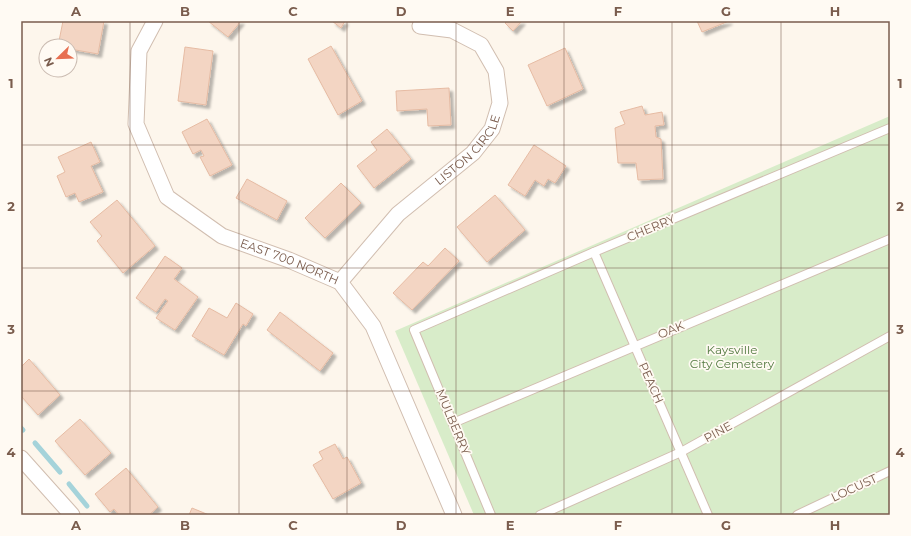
<svg xmlns="http://www.w3.org/2000/svg" width="911" height="536" viewBox="0 0 911 536" font-family="Montserrat,sans-serif">
<style>
.green{fill:#d8ecc9}
.lines{fill:none;stroke-linecap:round;stroke-linejoin:round}
.stream{stroke:#a5d3da;stroke-width:5}
.building{fill:#f3d5c3;stroke:#e6bba3;filter:url(#shadow)}
.service-casing{stroke:#d1beb0;stroke-width:10}
.minor-casing{stroke:#d1beb0;stroke-width:17}
.service{stroke:#fff;stroke-width:8}
.minor{stroke:#fff;stroke-width:15}
.grid{fill:none;stroke:#7a5c4d;stroke-width:1;stroke-opacity:0.55}
.labels{text-anchor:middle;stroke-width:3.5;stroke-linejoin:round;paint-order:stroke}
.street-label{font-size:12px;fill:#7a5c4d;stroke:#fffaf3}
.park-label{font-size:12px;fill:#537a41;stroke:#fffaf3}
.neatline{fill:none;stroke:#7a5c4d;stroke-width:1.5}
.grid-label{font-size:13px;text-anchor:middle;font-weight:bold;fill:#7a5c4d}
</style>
<defs>
<filter id="shadow"><feDropShadow dx="3.5" dy="3.5" stdDeviation="1" flood-color="#0004"/></filter>
</defs>
<rect width="100%" height="100%" fill="#fdf6ec"/>
<!-- green -->
<polygon class="green" points="890,116 890,515 474,515 395,331"/>
<g class="lines">
<!-- stream -->
<g class="stream">
<polyline points="21,428 23,430"/>
<polyline points="35,443 60,472"/>
<polyline points="69,484 87,506"/>
</g>
</g>
<!-- building -->
<g class="building">
<polygon points="63,21 104,21 98,54 70,49 70,46 58,46"/>
<polygon points="208,21 241,21 228,37"/>
<polygon points="332,21 345,21 341,28"/>
<polygon points="507,21 522,21 513,31 505,23"/>
<polygon points="697,21 729,21 702,32"/>
<polygon points="331,46 362,101 338,115 308,59"/>
<polygon points="185,47 213,51 206,105 178,101"/>
<polygon points="565,48 583,89 547,106 528,65"/>
<polygon points="449,88 451,125 428,126 427,109 397,111 396,91"/>
<polygon points="642,106 645,115 662,112 664,125 655,126 656,137 661,139 663,179 638,180 636,163 618,163 615,128 625,124 620,112"/>
<polygon points="207,119 232,165 210,176 200,157 204,156 201,150 193,154 182,132"/>
<polygon points="387,129 411,159 374,188 357,166 377,150 371,142"/>
<polygon points="91,142 100,162 91,166 103,192 79,202 75,193 66,197 57,176 65,172 58,157"/>
<polygon points="534,145 566,166 555,183 548,179 544,186 535,180 525,196 508,185"/>
<polygon points="247,179 287,201 277,220 236,198"/>
<polygon points="341,183 361,203 325,238 305,218"/>
<polygon points="495,195 525,230 487,262 457,227"/>
<polygon points="117,200 155,246 123,273 97,241 102,236 90,222"/>
<polygon points="445,248 459,261 412,310 393,293 423,262 428,266"/>
<polygon points="165,256 182,268 174,279 198,297 175,330 156,318 168,301 165,299 156,312 136,298"/>
<polygon points="236,303 253,314 246,326 243,324 224,355 192,336 209,308 227,318"/>
<polygon points="280,312 333,353 320,371 267,330"/>
<polygon points="29,359 60,395 38,415 21,396 21,367"/>
<polygon points="80,419 111,453 85,475 55,441"/>
<polygon points="335,444 343,459 347,457 361,483 333,499 313,465 323,459 319,452"/>
<polygon points="126,468 158,507 149,515 119,515 114,509 110,512 95,494"/>
<polygon points="192,508 209,515 189,515"/>
</g>
<g class="lines">
<!-- service casing -->
<g class="service-casing">
<g id="service">
<polyline points="594,252 708,515"/>
<polyline points="453,423 890,239"/>
<polyline points="491,515 414,330 594,252 890,128"/>
<polyline points="540,515 681,452 890,336"/>
<polyline points="797,515 890,471"/>
</g>
</g>
<!-- minor casing -->
<g class="minor-casing">
<g id="minor">
<path id="s1" d="M155,21L139,51L136,124L167,197L222,236L289,260L340,282L373,326L454,515"/>
<path id="s2" d="M340,282L398,214L473,153L492,129L500,103L496,71L481,45L452,30L420,26"/>
<polyline points="21,458 72,515"/>
</g>
</g>
<!-- service -->
<use href="#service" class="service"/>
<!-- minor -->
<use href="#minor" class="minor"/>
</g>
<!-- grid -->
<path class="grid" d="M130,21V515M239,21V515M347,21V515M456,21V515M564,21V515M672,21V515M781,21V515M21,145H890M21,268H890M21,391H890"/>
<g class="labels">
<!-- street labels -->
<g class="street-label">
<text dy="4" stroke="none"><textPath href="#s2" startOffset="185">LISTON CIRCLE</textPath></text>
<text transform="translate(651 228) rotate(-23)" y="4">CHERRY</text>
<text dy="4" stroke="none"><textPath href="#s1" startOffset="326">EAST 700 NORTH</textPath></text>
<text transform="translate(671 330) rotate(-23)" y="4">OAK</text>
<text transform="translate(651 383) rotate(66)" y="4">PEACH</text>
<text transform="translate(453 422) rotate(67)" y="4">MULBERRY</text>
<text transform="translate(718 432) rotate(-29)" y="4">PINE</text>
<text transform="translate(854 488) rotate(-25)" y="4">LOCUST</text>
</g>
<!-- park labels -->
<g class="park-label">
<text x="732" y="354">Kaysville<tspan x="732" dy="14">City Cemetery</tspan></text>
</g>
</g>
<!-- border -->
<rect width="911" height="536" fill="none" stroke="#fffaf3" stroke-width="44"/>
<!-- north arrow -->
<g transform="translate(58 58) rotate(247)"><circle r="19" fill="#fffaf3" stroke="#cabbb1"/>
<path d="M0-3L7 15L0 10L-7 15Z" fill="#e76f51"/>
<text y="-6" font-size="11" font-weight="bold" text-anchor="middle" fill="#7a5c4d">N</text>
</g>
<rect x="22" y="22" width="867" height="492" class="neatline"/>
<g class="grid-label">
<text x="76" y="16">A</text>
<text x="185" y="16">B</text>
<text x="293" y="16">C</text>
<text x="401" y="16">D</text>
<text x="510" y="16">E</text>
<text x="618" y="16">F</text>
<text x="726" y="16">G</text>
<text x="835" y="16">H</text>
<text x="11" y="88">1</text>
<text x="900" y="88">1</text>
<text x="11" y="211">2</text>
<text x="900" y="211">2</text>
<text x="11" y="334">3</text>
<text x="900" y="334">3</text>
<text x="11" y="457">4</text>
<text x="900" y="457">4</text>
<text x="76" y="530">A</text>
<text x="185" y="530">B</text>
<text x="293" y="530">C</text>
<text x="401" y="530">D</text>
<text x="510" y="530">E</text>
<text x="618" y="530">F</text>
<text x="726" y="530">G</text>
<text x="835" y="530">H</text>
</g>
</svg>
